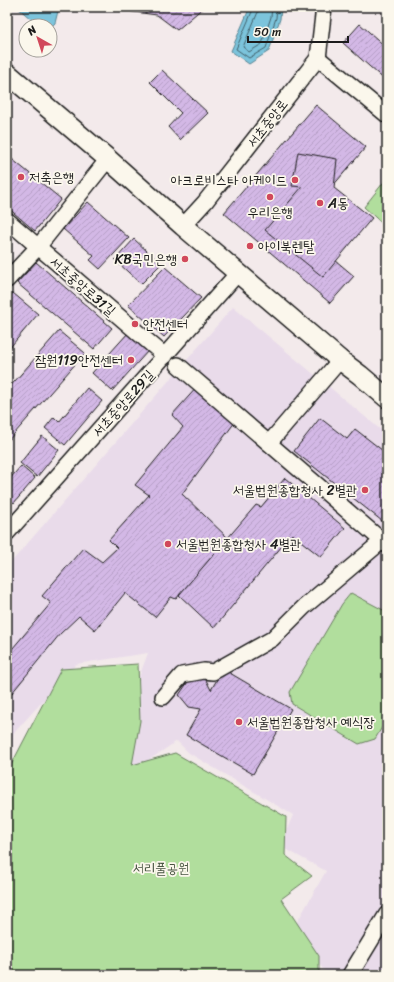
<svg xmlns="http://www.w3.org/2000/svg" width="394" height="982" viewBox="0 0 394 982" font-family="Sriracha,'Poor Story',sans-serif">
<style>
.built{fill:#e9dbea}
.green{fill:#b1de9d;stroke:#667d5c}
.water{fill:#7bc4dc;stroke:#55818f}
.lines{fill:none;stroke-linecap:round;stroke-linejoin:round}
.shore{stroke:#425f69;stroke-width:1}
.building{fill:url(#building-hatch);stroke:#1c1c1c}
.minor-casing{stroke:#1c1c1c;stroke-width:18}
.major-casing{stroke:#1c1c1c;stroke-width:22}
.minor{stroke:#fbf7ec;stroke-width:15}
.major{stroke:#fbf7ec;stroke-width:19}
.poi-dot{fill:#d1495b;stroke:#fbf7ec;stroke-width:1.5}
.labels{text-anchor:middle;stroke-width:3.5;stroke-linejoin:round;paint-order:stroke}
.street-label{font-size:14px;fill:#1c1c1c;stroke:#fbf7ec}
.poi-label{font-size:14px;fill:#1c1c1c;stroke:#fbf7ec;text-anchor:start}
.park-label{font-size:14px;fill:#495643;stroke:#fbf7ec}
</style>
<defs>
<pattern id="building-hatch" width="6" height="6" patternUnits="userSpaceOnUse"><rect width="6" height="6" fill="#d3b8e6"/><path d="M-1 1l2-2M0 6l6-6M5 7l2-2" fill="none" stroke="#b59ec5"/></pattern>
</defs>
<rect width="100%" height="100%" fill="#f3eaeb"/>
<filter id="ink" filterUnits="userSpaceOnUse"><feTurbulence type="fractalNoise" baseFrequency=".025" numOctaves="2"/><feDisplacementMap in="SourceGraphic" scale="8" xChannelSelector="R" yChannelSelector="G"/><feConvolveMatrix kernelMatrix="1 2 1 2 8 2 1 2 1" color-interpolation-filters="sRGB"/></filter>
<g filter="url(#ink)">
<!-- built -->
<polygon class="built" points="233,307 387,435 387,975 328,975 292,931 326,871 280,846 293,815 189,753 177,741 128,774 118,733 148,653 76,664 13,734 11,762 7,765 7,567"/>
<!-- green -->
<g class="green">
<polygon points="387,178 387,228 364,207"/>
<polygon points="351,593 387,612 387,719 375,739 359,744 292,704 290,692 342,604"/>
<polygon points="138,664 140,721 132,765 175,753 286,817 285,855 312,876 281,899 319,956 319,975 7,975 7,773 61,669"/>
</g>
<!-- water -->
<g class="water">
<polygon points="17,7 59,7 55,23 50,28 50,26 39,26"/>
<polygon points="250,7 281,7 280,19 269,51 249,64 231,51"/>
</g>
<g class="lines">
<!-- shore -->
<g class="shore">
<polyline points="254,7 236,49 249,58 266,48 276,18 277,7"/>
<polyline points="259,7 258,12 243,47 249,52 262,44 271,17 272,7"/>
</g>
</g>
<!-- building -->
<g class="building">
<polygon points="120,7 204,7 177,30 157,15 119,10"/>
<polygon points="360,24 387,48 387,82 343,43"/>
<polygon points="162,70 208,113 180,140 168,127 181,113 150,82"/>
<polygon points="316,105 366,147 297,228 354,276 330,303 224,213"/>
<polygon points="298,152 337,159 334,188 372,218 323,277 265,230 302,187 292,186"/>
<polygon points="7,155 61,199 35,231 7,207"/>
<polygon points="88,202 129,238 100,269 90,260 94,256 63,229"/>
<polygon points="134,239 161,264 141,284 115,260"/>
<polygon points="36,262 112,328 94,349 17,283"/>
<polygon points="165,267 201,298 164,337 128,305"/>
<polygon points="13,293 38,314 7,351 7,299"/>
<polygon points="59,331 85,353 7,442 7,390"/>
<polygon points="128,333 148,351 112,391 92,373"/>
<polygon points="198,386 235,422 182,494 228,538 176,599 171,597 155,617 125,593 95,630 79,616 60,634 7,699 7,655 51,603 42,596 83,548 102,562 117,548 109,540 149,495 135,485 183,427 172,415"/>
<polygon points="87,388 102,401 65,445 45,428 54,417 59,422"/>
<polygon points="320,418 347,439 355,429 387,454 387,525 294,451"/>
<polygon points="42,436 59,450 37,477 20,463"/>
<polygon points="21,466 35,478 14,503 7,497 7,482"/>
<polygon points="285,478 345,528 321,557 292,534 214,628 179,595 256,505 261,507"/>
<polygon points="223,669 291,709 253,774 186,735 201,709 189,707 179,695 192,676 205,678 211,690"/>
</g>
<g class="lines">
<!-- minor casing -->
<g class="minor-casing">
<g id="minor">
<polyline points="318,58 387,115"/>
<polyline points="7,220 165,356"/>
<polyline points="183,226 205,202 318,58 324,7"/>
<polyline points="7,280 38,247 108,159"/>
<polyline points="178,365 387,545"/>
<polyline points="269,443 340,360"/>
<polyline points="7,533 238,273"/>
<polyline points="163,697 182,675 204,671 213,672 272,639 304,607 382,541"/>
<polyline points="350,975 387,914"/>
</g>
</g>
<!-- major casing -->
<g class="major-casing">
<polyline id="major" points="7,73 108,159 183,226 340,360 360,375 387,398"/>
</g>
<!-- minor -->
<use href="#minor" class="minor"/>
<!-- major -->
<use href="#major" class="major"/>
</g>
</g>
<!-- markers -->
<g class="poi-dot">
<circle cx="21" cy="177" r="4"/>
<circle cx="295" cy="180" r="4"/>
<circle cx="270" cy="197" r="4"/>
<circle cx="320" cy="203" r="4"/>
<circle cx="250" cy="246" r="4"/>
<circle cx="185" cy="259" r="4"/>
<circle cx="135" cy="324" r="4"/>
<circle cx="131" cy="360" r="4"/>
<circle cx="365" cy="490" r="4"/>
<circle cx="168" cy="544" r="4"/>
<circle cx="239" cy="722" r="4"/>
</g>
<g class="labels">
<!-- street labels -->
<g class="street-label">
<text transform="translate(267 123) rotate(-52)" y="5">서초중앙로</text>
<text transform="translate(83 286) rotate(41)" y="5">서초중앙로31길</text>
<text transform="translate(123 403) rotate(-48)" y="5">서초중앙로29길</text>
</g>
<!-- poi labels -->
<g class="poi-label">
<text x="29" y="182">저축은행</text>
<text x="287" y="185" text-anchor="end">아크로비스타 아케이드</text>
<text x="328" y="208">A동</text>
<text x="270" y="217" text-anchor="middle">우리은행</text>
<text x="258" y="251">아이북렌탈</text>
<text x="177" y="264" text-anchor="end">KB국민은행</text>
<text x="143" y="329">안전센터</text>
<text x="123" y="365" text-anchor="end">잠원119안전센터</text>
<text x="357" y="495" text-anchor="end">서울법원종합청사 2별관</text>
<text x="176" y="549">서울법원종합청사 4별관</text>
<text x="247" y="727">서울법원종합청사 예식장</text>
</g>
<!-- park labels -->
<g class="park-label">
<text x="161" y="873">서리풀공원</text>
</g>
</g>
<!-- margin -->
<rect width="394" height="982" fill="none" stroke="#fbf7ec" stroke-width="24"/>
<rect x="12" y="12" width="370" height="958" fill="none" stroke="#1c1c1c" stroke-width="1.5" filter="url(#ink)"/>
<!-- north arrow -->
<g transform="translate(38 38) rotate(321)"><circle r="19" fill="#fbf7ec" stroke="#a29f99"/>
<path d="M0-3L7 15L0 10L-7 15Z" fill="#d1495b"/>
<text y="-6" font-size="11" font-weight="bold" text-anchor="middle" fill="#1c1c1c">N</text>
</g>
<!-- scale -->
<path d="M248 36v6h100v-6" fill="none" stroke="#1c1c1c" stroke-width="2"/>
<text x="254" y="36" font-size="12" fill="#1c1c1c" stroke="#fbf7ec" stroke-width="3" paint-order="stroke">50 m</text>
</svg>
